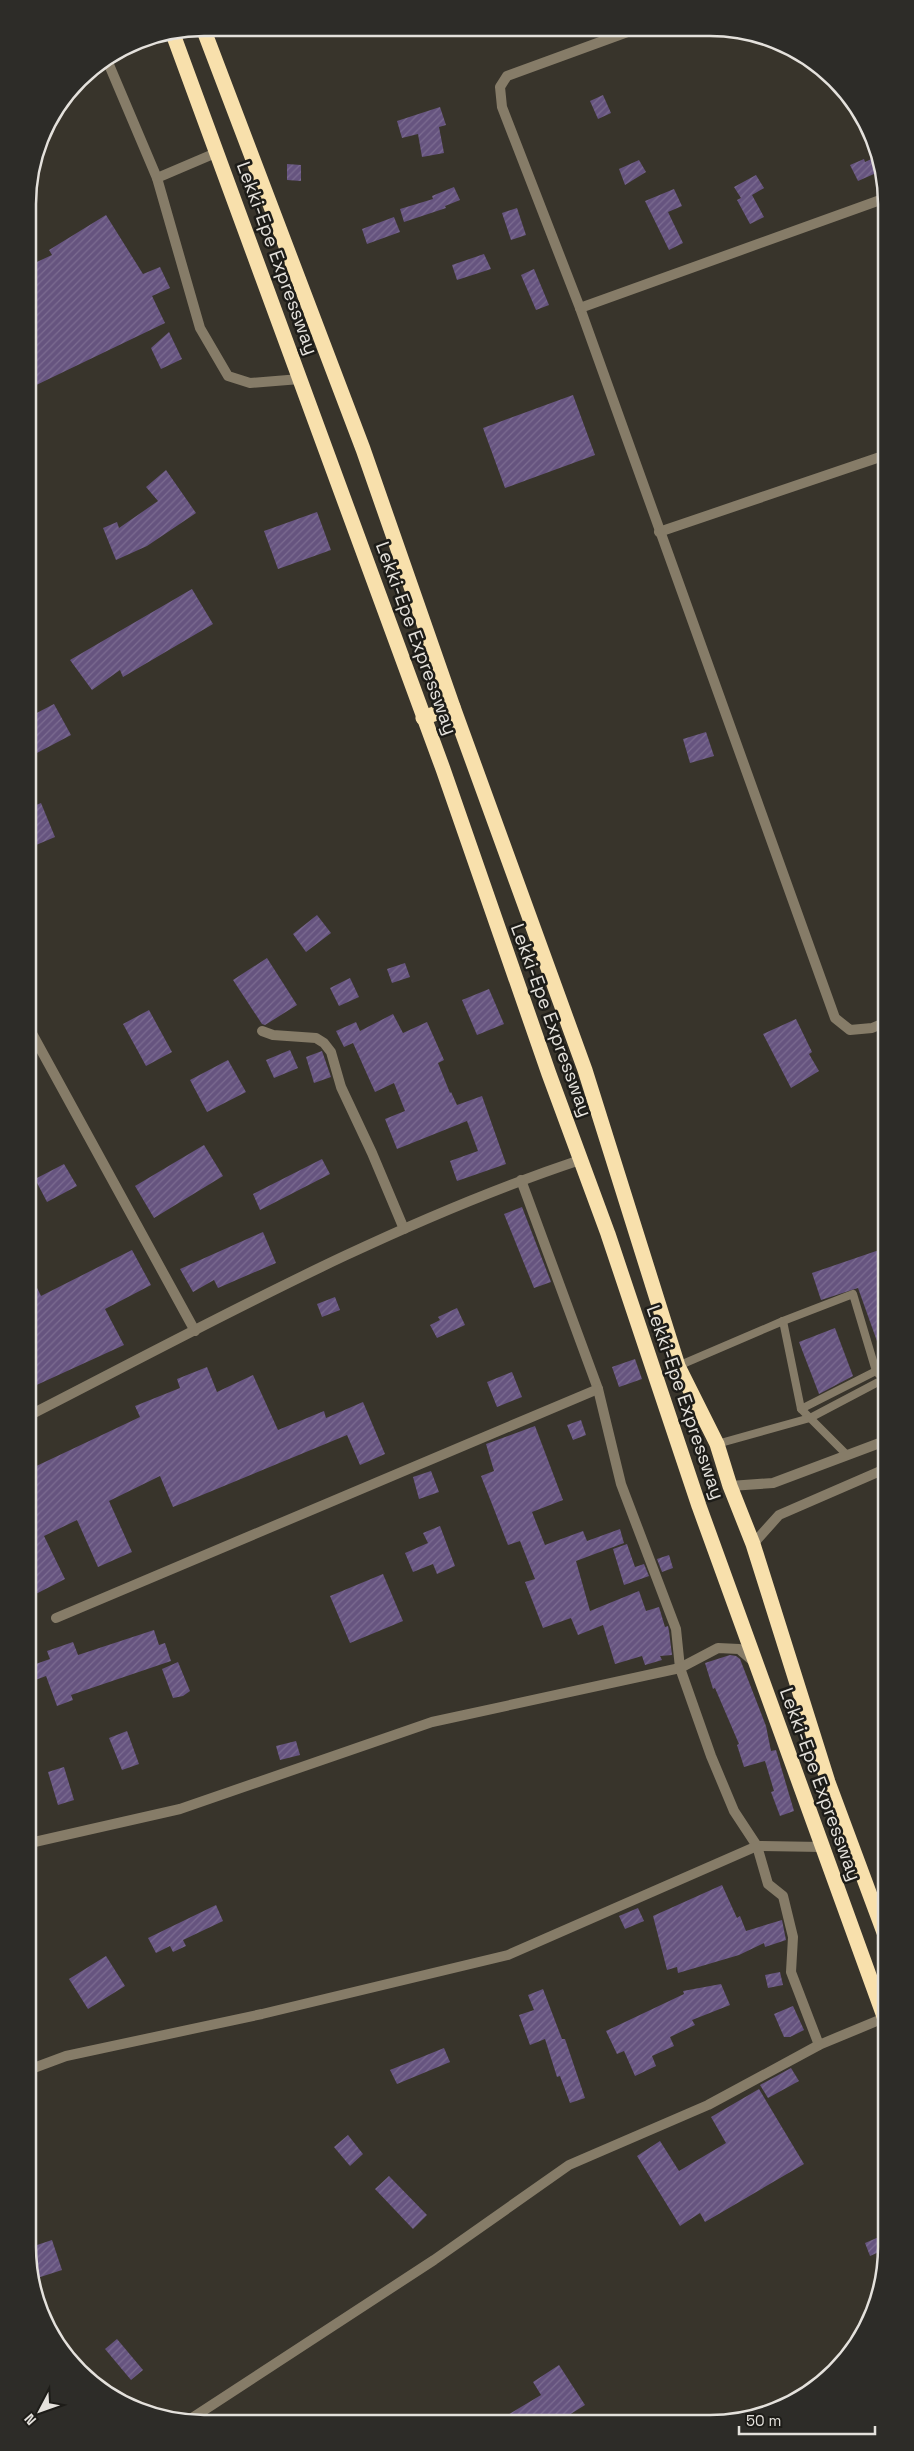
<svg xmlns="http://www.w3.org/2000/svg" width="914" height="2451" viewBox="0 0 914 2451" font-family="'Space Grotesk',sans-serif">
<style>
.building{fill:url(#building-hatch)}
.lines{fill:none;stroke-linecap:round;stroke-linejoin:round}
.lane{stroke:#867c68;stroke-width:8}
.street{stroke:#867c68;stroke-width:10}
.highway{stroke:#f8e0ac;stroke-width:15}
.labels{text-anchor:middle;stroke-width:5;stroke-linejoin:round;paint-order:stroke}
.street-label{font-size:19px;fill:#e4e1dc;stroke:#1d1c18}
.rim{fill:none;stroke:#e4e1dc;stroke-width:2.5}
</style>
<defs>
<pattern id="building-hatch" width="6" height="6" patternUnits="userSpaceOnUse" patternTransform="scale(1.25)"><rect width="6" height="6" fill="#66547f"/><path d="M-1 1l2-2M0 6l6-6M5 7l2-2" fill="none" stroke="#7c6c91"/></pattern>
</defs>
<rect width="100%" height="100%" fill="#38342b"/>
<!-- building -->
<g class="building">
<polygon points="603,95 611,113 598,119 590,101"/>
<polygon points="440,107 446,125 439,127 444,153 422,157 418,134 402,138 397,121"/>
<polygon points="878,156 883,170 858,181 850,165 864,159 865,162"/>
<polygon points="639,160 646,172 625,185 619,169"/>
<polygon points="287,164 301,165 301,181 287,180"/>
<polygon points="756,175 764,188 752,195 764,217 750,224 737,200 741,198 734,187"/>
<polygon points="454,187 460,200 445,206 446,208 404,222 400,209 433,199 432,196"/>
<polygon points="674,189 682,206 668,212 683,243 669,250 645,201"/>
<polygon points="517,208 526,235 511,240 502,213"/>
<polygon points="106,215 143,274 160,267 170,288 152,296 165,323 28,389 28,266 52,255 49,250"/>
<polygon points="394,217 400,232 367,244 362,229"/>
<polygon points="484,254 491,269 457,280 452,265"/>
<polygon points="534,269 549,305 536,310 521,275"/>
<polygon points="169,332 182,359 161,369 151,348"/>
<polygon points="573,395 595,455 505,488 483,428"/>
<polygon points="166,470 196,513 147,546 116,560 103,528 117,522 119,528 158,501 146,487"/>
<polygon points="317,512 331,550 278,569 264,531"/>
<polygon points="192,589 213,624 123,677 120,670 92,690 70,660"/>
<polygon points="54,704 71,735 35,754 29,741 29,717"/>
<polygon points="706,732 714,756 690,763 683,739"/>
<polygon points="41,803 55,837 29,848 29,808"/>
<polygon points="317,915 331,933 306,952 293,934"/>
<polygon points="267,958 297,1005 265,1025 262,1024 233,980"/>
<polygon points="405,963 410,977 392,983 387,969"/>
<polygon points="350,978 359,997 339,1006 330,988"/>
<polygon points="489,989 504,1024 477,1035 462,1000"/>
<polygon points="149,1010 172,1052 146,1066 123,1024"/>
<polygon points="393,1014 403,1033 427,1022 444,1060 438,1063 450,1093 451,1092 457,1105 482,1096 506,1164 457,1181 450,1161 478,1151 467,1121 397,1149 385,1119 405,1111 394,1083 375,1092 353,1043 344,1047 336,1031 356,1022 360,1031"/>
<polygon points="796,1019 812,1052 809,1054 819,1071 791,1088 763,1034"/>
<polygon points="290,1050 298,1068 274,1078 266,1060"/>
<polygon points="322,1051 331,1077 314,1083 306,1057"/>
<polygon points="228,1060 246,1092 207,1112 190,1080"/>
<polygon points="204,1145 223,1176 154,1218 135,1186"/>
<polygon points="322,1159 330,1174 260,1210 253,1194"/>
<polygon points="64,1164 77,1186 47,1202 35,1179"/>
<polygon points="522,1207 551,1282 534,1288 504,1214"/>
<polygon points="263,1232 276,1263 218,1288 214,1280 193,1292 180,1269"/>
<polygon points="885,1248 885,1358 883,1358 858,1288 821,1300 812,1273"/>
<polygon points="132,1250 151,1285 105,1309 124,1345 30,1388 29,1271 41,1296"/>
<polygon points="335,1297 340,1310 322,1317 317,1304"/>
<polygon points="457,1308 465,1325 437,1338 430,1325 440,1320 438,1317"/>
<polygon points="835,1328 853,1376 819,1394 799,1342"/>
<polygon points="635,1359 642,1379 619,1387 612,1367"/>
<polygon points="207,1367 217,1392 253,1375 278,1430 324,1411 326,1418 363,1402 385,1454 360,1465 347,1435 173,1507 160,1476 109,1501 132,1552 98,1567 77,1520 44,1536 65,1579 30,1597 30,1469 140,1417 135,1406 180,1388 177,1379"/>
<polygon points="512,1372 522,1397 497,1407 487,1382"/>
<polygon points="581,1420 586,1435 573,1440 567,1425"/>
<polygon points="535,1426 563,1500 532,1512 545,1545 583,1531 587,1541 620,1529 624,1543 576,1561 590,1611 639,1591 646,1611 659,1607 665,1627 668,1626 669,1631 672,1655 660,1656 662,1660 645,1665 642,1656 615,1664 603,1625 578,1635 571,1618 543,1628 525,1582 535,1579 520,1541 508,1545 481,1476 494,1471 486,1444"/>
<polygon points="431,1471 439,1492 419,1499 413,1477"/>
<polygon points="440,1526 455,1566 437,1574 433,1564 413,1572 405,1553 428,1543 423,1533"/>
<polygon points="627,1544 635,1567 644,1564 649,1576 624,1585 613,1549"/>
<polygon points="669,1555 673,1568 662,1572 657,1559"/>
<polygon points="383,1574 403,1621 350,1643 330,1596"/>
<polygon points="154,1630 159,1645 165,1643 171,1661 71,1695 73,1700 57,1706 46,1676 30,1682 30,1666 50,1659 47,1651 73,1642 78,1655"/>
<polygon points="730,1655 736,1656 740,1659 766,1726 771,1751 776,1750 794,1811 780,1816 771,1792 774,1791 765,1761 744,1767 737,1745 739,1744 715,1688 713,1689 705,1663"/>
<polygon points="178,1662 190,1691 183,1696 173,1698 162,1669"/>
<polygon points="127,1731 139,1764 122,1770 109,1738"/>
<polygon points="296,1741 300,1755 280,1760 276,1746"/>
<polygon points="64,1767 74,1800 58,1805 48,1772"/>
<polygon points="722,1885 737,1918 740,1916 746,1931 782,1920 786,1940 765,1947 764,1943 739,1955 678,1973 677,1967 667,1970 653,1916"/>
<polygon points="216,1905 223,1921 183,1940 186,1946 173,1952 170,1946 156,1953 148,1938"/>
<polygon points="638,1908 644,1921 625,1929 619,1916"/>
<polygon points="106,1956 125,1986 88,2009 69,1979"/>
<polygon points="780,1972 783,1985 768,1988 765,1975"/>
<polygon points="721,1984 730,2005 692,2020 695,2025 670,2037 674,2046 652,2056 656,2066 635,2076 624,2051 617,2054 606,2031 684,1994 683,1991"/>
<polygon points="543,1989 562,2039 565,2039 585,2098 570,2103 560,2076 557,2077 545,2039 530,2045 519,2015 534,2010 528,1995"/>
<polygon points="793,2006 804,2030 790,2037 784,2037 774,2014"/>
<polygon points="444,2048 450,2062 397,2084 390,2070"/>
<polygon points="791,2068 799,2081 768,2098 760,2085"/>
<polygon points="759,2089 804,2164 705,2222 700,2213 680,2226 637,2156 660,2141 679,2171 726,2143 711,2117"/>
<polygon points="348,2135 363,2154 350,2166 334,2147"/>
<polygon points="389,2176 427,2215 413,2229 375,2189"/>
<polygon points="886,2234 886,2249 870,2256 865,2243"/>
<polygon points="52,2240 62,2270 31,2280 31,2247"/>
<polygon points="117,2339 143,2370 131,2380 105,2349"/>
<polygon points="559,2365 585,2405 561,2420 499,2420 541,2395 533,2382"/>
</g>
<g class="lines">
<!-- lane -->
<g class="lane">
<polyline points="783,1321 801,1409 847,1455"/>
<polyline points="678,1366 783,1321 853,1294 876,1371 885,1381"/>
<polyline points="801,1409 876,1371"/>
<polyline points="717,1444 810,1418 884,1379"/>
</g>
<!-- street -->
<g class="street">
<polyline points="633,30 507,76 500,87 502,107 580,308 835,1018 850,1030 872,1028 884,1023"/>
<polyline points="107,60 157,178 200,328 228,376 250,383 300,379"/>
<polyline points="157,178 218,152"/>
<polyline points="580,308 883,199"/>
<polyline points="659,532 883,456"/>
<polyline points="29,1028 195,1331"/>
<polyline points="262,1031 273,1035 316,1038 324,1043 331,1052 341,1087 372,1153 404,1229"/>
<polyline points="521,1180 598,1389 621,1484 676,1629 680,1668 711,1756 734,1811 757,1846 768,1884 783,1896 793,1937 791,1972 819,2045"/>
<path d="M30,1415C210,1323 388,1224 580,1160"/>
<polyline points="730,1486 773,1483 885,1441"/>
<polyline points="753,1544 779,1515 885,1469"/>
<polyline points="56,1618 598,1389"/>
<polyline points="30,1843 180,1809 432,1722 680,1668 718,1648 739,1649 754,1662"/>
<polyline points="31,2069 66,2056 262,2014 508,1955 757,1846 822,1847"/>
<polyline points="189,2420 434,2260 569,2165 708,2105 819,2045 884,2018"/>
</g>
<!-- highway -->
<g class="highway">
<polyline points="203,28 363,449 453,707 585,1070 678,1366 717,1444 730,1486 753,1544 828,1782 886,1938"/>
<polyline points="173,34 443,769 549,1074 608,1234 699,1506 886,2022"/>
<polyline points="423,718 453,707"/>
</g>
</g>
<g class="labels">
<!-- street labels -->
<g class="street-label">
<text transform="translate(278 258) rotate(70)" y="7">Lekki-Epe Expressway</text>
<text transform="translate(417 638) rotate(70)" y="7">Lekki-Epe Expressway</text>
<text transform="translate(552 1020) rotate(70)" y="7">Lekki-Epe Expressway</text>
<text transform="translate(686 1402) rotate(71)" y="7">Lekki-Epe Expressway</text>
<text transform="translate(821 1784) rotate(70)" y="7">Lekki-Epe Expressway</text>
</g>
</g>
<!-- crop -->
<path d="M0 0H914V2451H0ZM204 36H710A168 168 0 0 1 878 204V2247A168 168 0 0 1 710 2415H204A168 168 0 0 1 36 2247V204A168 168 0 0 1 204 36Z" fill="#2d2c28" fill-rule="evenodd"/>
<path class="rim" d="M204 36H710A168 168 0 0 1 878 204V2247A168 168 0 0 1 710 2415H204A168 168 0 0 1 36 2247V204A168 168 0 0 1 204 36Z"/>
<!-- north arrow -->
<g transform="translate(40 2411) rotate(229)" stroke="#1d1c18" stroke-width="4" paint-order="stroke">
<path d="M0-4L9 19L0 12L-9 19Z" fill="#e4e1dc"/>
<text y="-8" font-size="14" font-weight="bold" text-anchor="middle" fill="#e4e1dc">N</text>
</g>
<!-- scale -->
<path d="M739 2426v8h136v-8" fill="none" stroke="#e4e1dc" stroke-width="2.5"/>
<text x="746" y="2426" font-size="15" fill="#e4e1dc" stroke="#1d1c18" stroke-width="4" paint-order="stroke">50 m</text>
</svg>
